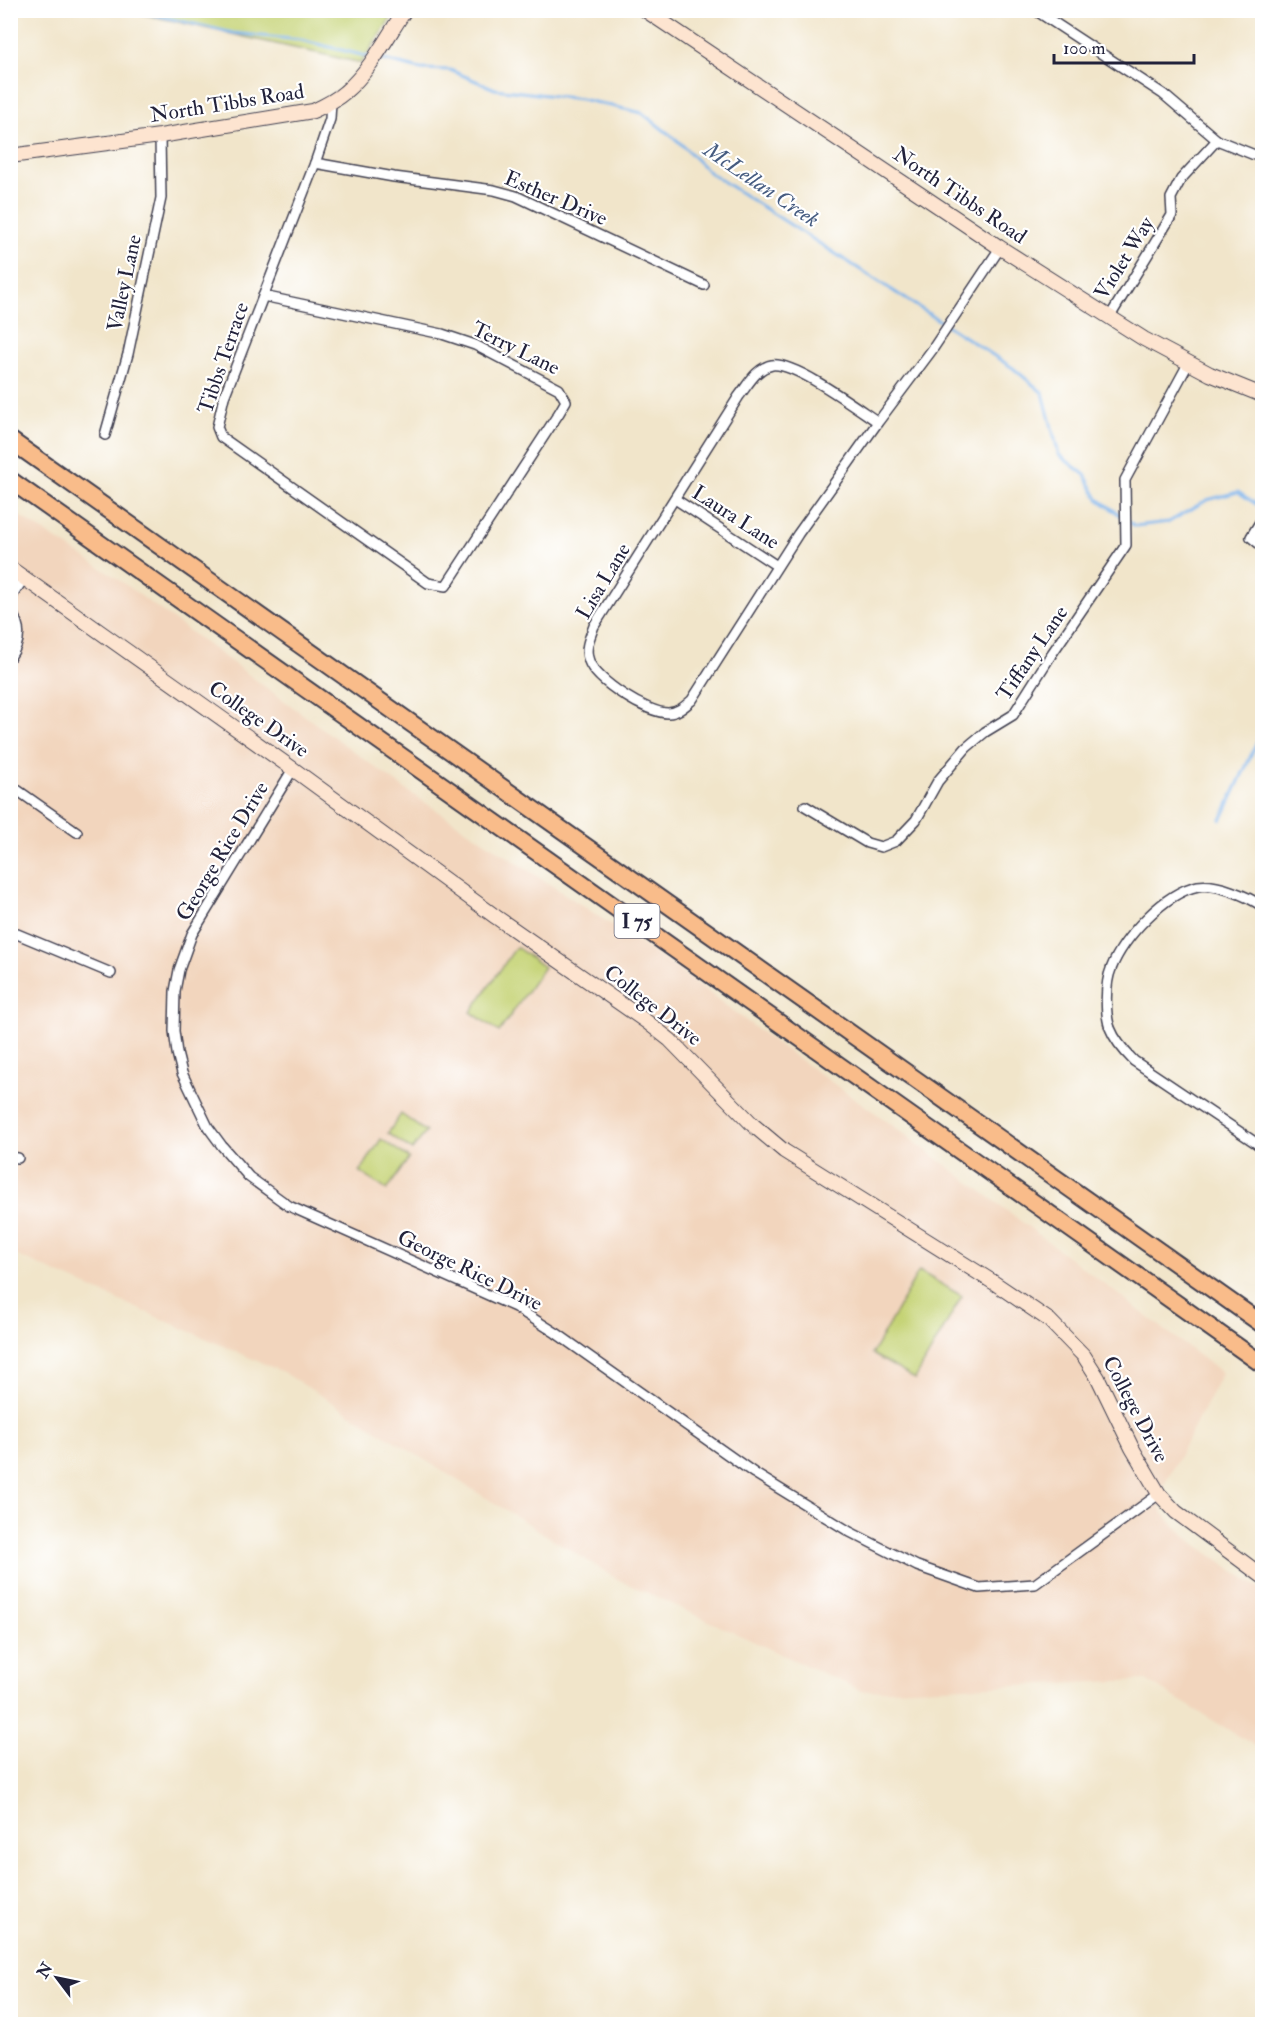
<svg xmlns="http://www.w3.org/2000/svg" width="1273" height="2035" viewBox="0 0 1273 2035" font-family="'IM FELL Double Pica',serif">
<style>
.built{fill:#f2d5bd}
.green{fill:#c5d375;stroke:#747a58;stroke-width:1.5}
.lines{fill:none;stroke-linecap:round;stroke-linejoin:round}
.stream{stroke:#7bb3eb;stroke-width:3}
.street-casing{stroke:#413f50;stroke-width:12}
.secondary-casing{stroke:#413f50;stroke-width:16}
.highway-casing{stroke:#413f50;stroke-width:20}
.street{stroke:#fff;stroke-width:9}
.secondary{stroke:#fde4d0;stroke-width:14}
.highway{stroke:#f9bc8a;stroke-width:16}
.labels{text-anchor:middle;stroke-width:4.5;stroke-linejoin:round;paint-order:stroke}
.shield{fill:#fff;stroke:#646476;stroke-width:1.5}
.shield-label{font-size:20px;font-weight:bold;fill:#22223b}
.street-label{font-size:21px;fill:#22223b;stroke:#fff}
.water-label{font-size:22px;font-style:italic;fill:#465c81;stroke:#fff}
</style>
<rect width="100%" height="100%" fill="#fff"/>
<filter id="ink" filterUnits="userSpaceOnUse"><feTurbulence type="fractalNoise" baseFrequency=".0167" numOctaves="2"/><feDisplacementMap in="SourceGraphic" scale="12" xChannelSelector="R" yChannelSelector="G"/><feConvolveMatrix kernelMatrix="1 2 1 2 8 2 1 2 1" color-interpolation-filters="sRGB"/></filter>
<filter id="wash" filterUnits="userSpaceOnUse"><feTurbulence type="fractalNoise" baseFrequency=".008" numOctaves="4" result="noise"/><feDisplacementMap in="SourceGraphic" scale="24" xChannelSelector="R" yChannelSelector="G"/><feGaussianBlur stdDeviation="1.35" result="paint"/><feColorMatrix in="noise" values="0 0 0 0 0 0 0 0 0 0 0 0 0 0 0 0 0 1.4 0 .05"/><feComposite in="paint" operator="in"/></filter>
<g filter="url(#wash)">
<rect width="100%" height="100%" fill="#f1e5ca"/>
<!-- built -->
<polygon class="built" points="10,510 115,577 409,792 668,962 773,1041 888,1122 973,1185 1222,1373 1159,1495 1160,1509 1170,1521 1195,1544 1262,1590 1262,1750 1146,1680 862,1691 617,1579 283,1372 11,1253"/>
<!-- green -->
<g class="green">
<polygon points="129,11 396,10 396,11 361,63"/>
<polygon points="516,947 544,967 499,1032 471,1012"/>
<polygon points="401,1114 426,1132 412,1150 388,1133"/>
<polygon points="381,1139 409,1158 387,1190 360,1172"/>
<polygon points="919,1271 962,1296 915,1379 872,1354"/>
</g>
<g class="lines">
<!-- stream -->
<g class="stream">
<polyline points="134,10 233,33 301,40 370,57"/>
<polyline points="380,59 420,69 450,70 495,89 581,99 642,113 678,141 710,173 1013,368 1043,393 1059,455 1085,475 1098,499 1123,517"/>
<polyline points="1128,521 1135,526 1169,522 1207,500 1238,492 1262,508"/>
<polyline points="1221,820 1262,732"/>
</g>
</g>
</g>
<g filter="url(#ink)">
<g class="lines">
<!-- street casing -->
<g class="street-casing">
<g id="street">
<polyline points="1035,10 1163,94 1217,140"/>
<polyline points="315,163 394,177 494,190 516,196 704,285"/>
<polyline points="263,296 442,334 475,345 559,389 566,401 559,413 446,586 428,583 221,437 217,427 224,397 315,163 330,119 331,102"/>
<polyline points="1109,318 1172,215 1171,198 1181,179 1217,140 1262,158"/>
<path d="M878,422C857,408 795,362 772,365C756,368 748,385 739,396L594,626C590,637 584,649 589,661C596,681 647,713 668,713C678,713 685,706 692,700L798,534L878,422L932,350L1000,248"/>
<polyline points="105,435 128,354 161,198 160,136"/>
<polyline points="675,499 777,566"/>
<polyline points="1262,519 1251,537 1262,546"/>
<polyline points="10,599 24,578"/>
<path d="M10,611C22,626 21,642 10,657"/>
<polyline points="293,769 192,934 179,970 175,991 174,1031 177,1053 182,1073 208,1127 222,1146 249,1177 289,1206 515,1307 556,1333 754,1473 850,1532 917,1566 979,1588 1035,1584 1159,1494"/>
<polyline points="10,785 77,832"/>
<polyline points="805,806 867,843 881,847 896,841 916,820 938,781 966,748 985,732 1013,715 1051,655 1126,545 1125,480 1188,364"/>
<path d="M1262,906C1247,896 1217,883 1198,886C1164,893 1123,938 1111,969C1105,983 1105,1014 1110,1028C1115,1041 1124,1051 1134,1061L1262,1147"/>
<polyline points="10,931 111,973"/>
<polyline points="10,1157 18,1158"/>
</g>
</g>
<!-- secondary casing -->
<g class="secondary-casing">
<g id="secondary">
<polyline points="645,10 999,247 1144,339 1210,374 1262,395"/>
<path d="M10,156L160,136L313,111C324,106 336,100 345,92C370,71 387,37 405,10"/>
<polyline points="10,568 293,769 496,917 647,1022 670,1040 753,1125 784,1151 993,1282 1049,1320 1084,1356 1098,1378 1132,1448 1159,1494 1176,1512 1262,1576"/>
</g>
</g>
<!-- highway casing -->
<g class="highway-casing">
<g id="highway">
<polyline points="10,440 1262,1324"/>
<polyline points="10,480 1262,1364"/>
</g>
</g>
<!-- street -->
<use href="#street" class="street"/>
<!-- secondary -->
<use href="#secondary" class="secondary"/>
<!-- highway -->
<use href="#highway" class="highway"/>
</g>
</g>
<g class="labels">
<!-- shield labels -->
<rect class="shield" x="614.5" y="904" width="45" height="34" rx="4.5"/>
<g class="shield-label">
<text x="637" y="928">I 75</text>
</g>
<!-- street labels -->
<g class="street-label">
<text transform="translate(227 103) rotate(-9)" y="7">North Tibbs Road</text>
<text transform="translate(960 195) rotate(34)" y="7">North Tibbs Road</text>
<text transform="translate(556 198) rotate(23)" y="7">Esther Drive</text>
<text transform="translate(1124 258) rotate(-58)" y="7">Violet Way</text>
<text transform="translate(124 283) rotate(-78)" y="7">Valley Lane</text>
<text transform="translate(516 348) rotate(26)" y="7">Terry Lane</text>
<text transform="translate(223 358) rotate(-71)" y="7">Tibbs Terrace</text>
<text transform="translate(736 517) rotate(33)" y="7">Laura Lane</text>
<text transform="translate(603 581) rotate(-59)" y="7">Lisa Lane</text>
<text transform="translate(1032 653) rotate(-56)" y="7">Tiffany Lane</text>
<text transform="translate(259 719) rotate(35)" y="7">College Drive</text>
<text transform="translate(222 851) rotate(-59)" y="7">George Rice Drive</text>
<text transform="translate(653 1005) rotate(38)" y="7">College Drive</text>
<text transform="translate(470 1270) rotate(26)" y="7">George Rice Drive</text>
<text transform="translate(1136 1409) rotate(62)" y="7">College Drive</text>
</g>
<!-- water labels -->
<g class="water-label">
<text transform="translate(762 184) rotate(34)" y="8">McLellan Creek</text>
</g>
</g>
<!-- margin -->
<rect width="1273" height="2035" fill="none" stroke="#fff" stroke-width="36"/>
<!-- north arrow -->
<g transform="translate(57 1978) rotate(302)" stroke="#ffffff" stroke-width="4.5" paint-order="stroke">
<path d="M0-4.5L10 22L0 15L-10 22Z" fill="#22223b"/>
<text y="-9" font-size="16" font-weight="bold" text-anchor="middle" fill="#22223b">N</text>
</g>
<!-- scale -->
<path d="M1054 54v9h140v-9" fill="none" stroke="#22223b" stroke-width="3"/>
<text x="1063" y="54" font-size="18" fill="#22223b" stroke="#ffffff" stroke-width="4.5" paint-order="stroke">100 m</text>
</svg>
